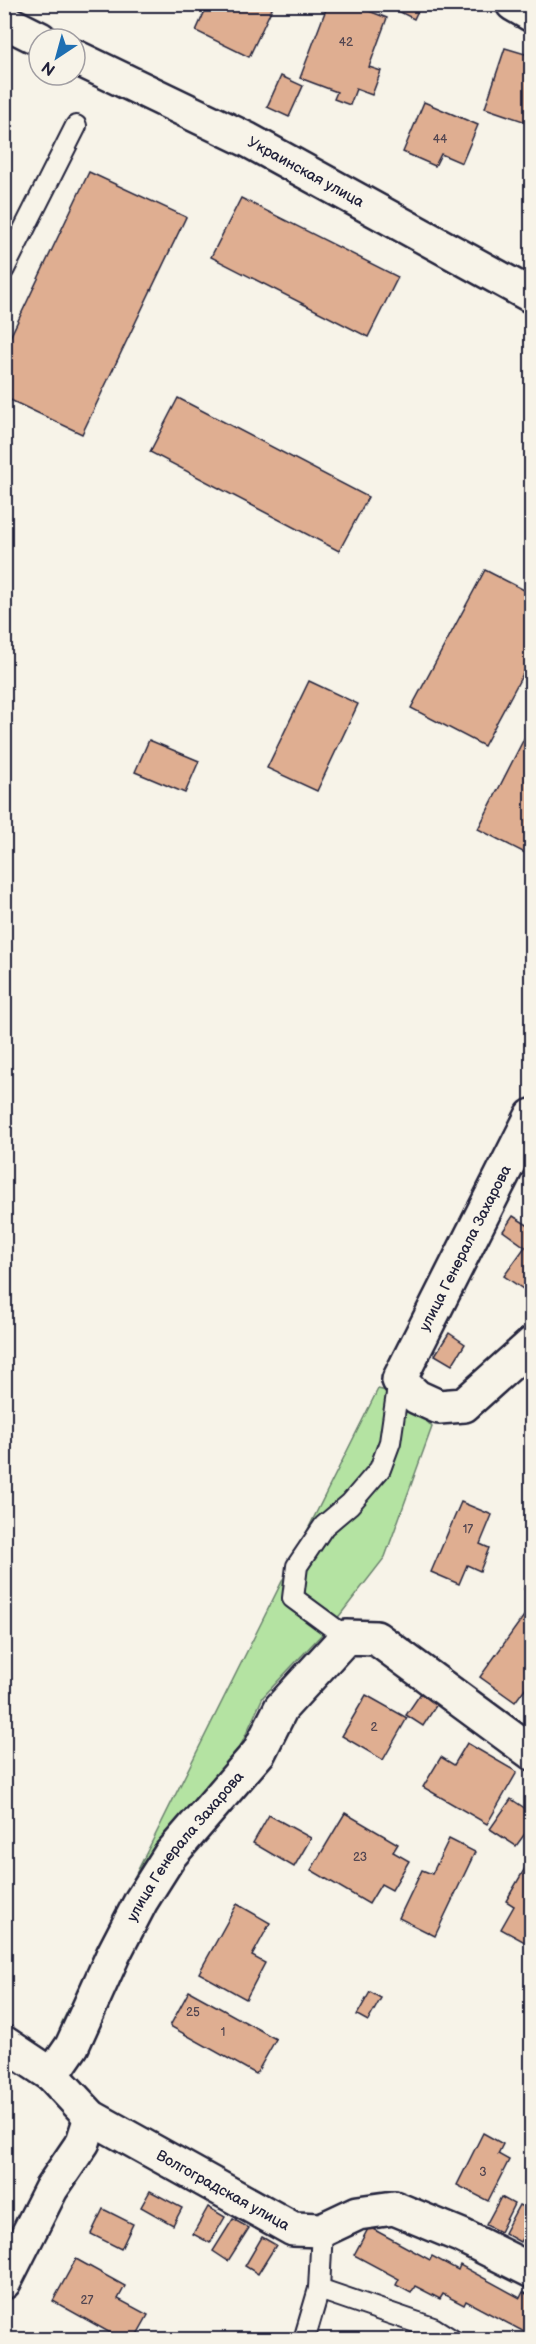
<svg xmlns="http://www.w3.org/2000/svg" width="536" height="2344" viewBox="0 0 536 2344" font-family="'Balsamiq Sans',sans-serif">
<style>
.green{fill:#b4e3a2;stroke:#6b826e;stroke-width:1.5}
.building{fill:#dfae91;stroke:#22223b;stroke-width:1.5}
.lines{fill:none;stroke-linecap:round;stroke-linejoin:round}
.service-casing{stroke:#22223b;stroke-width:24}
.minor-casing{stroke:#22223b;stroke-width:38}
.path{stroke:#22223b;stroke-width:4;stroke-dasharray:6 4.5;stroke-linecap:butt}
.service{stroke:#f7f3e8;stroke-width:20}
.minor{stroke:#f7f3e8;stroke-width:33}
.labels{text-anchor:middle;stroke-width:6;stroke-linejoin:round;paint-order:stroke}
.number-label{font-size:12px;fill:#514550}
.street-label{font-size:15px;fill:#22223b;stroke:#f7f3e8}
</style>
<rect width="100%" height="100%" fill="#f7f3e8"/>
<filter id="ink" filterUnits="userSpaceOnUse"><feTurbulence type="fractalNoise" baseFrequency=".0167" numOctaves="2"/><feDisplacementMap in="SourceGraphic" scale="12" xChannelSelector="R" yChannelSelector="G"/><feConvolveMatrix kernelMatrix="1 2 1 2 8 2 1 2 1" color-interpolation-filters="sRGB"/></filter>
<g filter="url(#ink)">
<!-- green -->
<polygon class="green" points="378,1389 403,1395 432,1427 385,1557 340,1615 263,1697 242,1743 221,1776 187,1809 162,1844 83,2003 61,2024"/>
<!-- building -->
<g class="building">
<polygon points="208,4 274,4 249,57 196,31"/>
<polygon points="328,4 351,4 387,18 369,67 381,71 372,95 356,89 350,105 334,99 337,92 300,78"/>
<polygon points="401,4 421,4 414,19 398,11"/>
<polygon points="505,48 532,56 532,124 485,108"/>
<polygon points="281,76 303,86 289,117 267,107"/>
<polygon points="424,102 478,125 462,163 441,154 435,166 403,152"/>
<polygon points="89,172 186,217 82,434 4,397 4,350"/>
<polygon points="241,198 398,277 368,337 211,257"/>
<polygon points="178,398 368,497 339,551 150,452"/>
<polygon points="485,570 532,594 532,657 484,746 411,708"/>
<polygon points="309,681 358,704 317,791 267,768"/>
<polygon points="532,723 532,840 525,853 478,829"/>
<polygon points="149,740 199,761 185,793 135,772"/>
<polygon points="513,1216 532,1228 532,1295 504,1276 525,1247 503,1231"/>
<polygon points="449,1333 465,1344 452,1365 435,1355"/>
<polygon points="461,1502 492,1515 480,1544 489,1548 480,1571 467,1565 459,1584 431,1572"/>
<polygon points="532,1569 532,1592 524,1589"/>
<polygon points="526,1613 532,1617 532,1679 515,1702 480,1677"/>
<polygon points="423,1690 439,1701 423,1726 406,1715"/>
<polygon points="366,1695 407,1718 383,1760 342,1736"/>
<polygon points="467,1743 517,1772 487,1824 423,1787 441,1757 454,1765"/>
<polygon points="511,1799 532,1813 532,1824 516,1846 490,1829"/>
<polygon points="345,1813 398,1844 393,1852 409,1861 392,1890 381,1884 369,1904 311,1870"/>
<polygon points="269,1815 311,1838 294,1867 253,1843"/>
<polygon points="449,1839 475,1852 435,1936 399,1918 422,1870 432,1874"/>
<polygon points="528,1863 532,1865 532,1946 501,1929 514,1906 506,1901"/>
<polygon points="237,1904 270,1923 252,1956 265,1963 246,1999 199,1973"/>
<polygon points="189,1991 276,2039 256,2074 170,2026"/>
<polygon points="370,1992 381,1998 368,2021 357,2015"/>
<polygon points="483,2133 503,2144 498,2154 509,2160 488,2201 457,2185"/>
<polygon points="150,2191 182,2208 173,2225 141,2207"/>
<polygon points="501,2197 514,2204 500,2232 486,2225"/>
<polygon points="519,2205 532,2211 532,2220 520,2242 504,2233"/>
<polygon points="208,2207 225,2217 210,2243 193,2234"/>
<polygon points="103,2209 133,2224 121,2249 91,2234"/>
<polygon points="233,2219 249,2228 228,2261 213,2251"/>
<polygon points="369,2227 430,2260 432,2256 458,2270 460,2265 520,2298 523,2292 532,2297 532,2336 466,2301 464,2305 443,2294 440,2299 415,2286 411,2293 396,2285 399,2279 354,2255"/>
<polygon points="262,2237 276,2245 258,2274 245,2266"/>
<polygon points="76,2259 125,2286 118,2299 148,2315 134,2340 123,2340 53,2301"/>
</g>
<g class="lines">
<!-- service casing -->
<g class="service-casing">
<g id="service">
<polyline points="4,269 76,126"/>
<polyline points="346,1637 293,1598 297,1566 324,1526 350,1504 380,1469 390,1442 399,1380"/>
<polyline points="319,2289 433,2328 452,2340"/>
<polyline points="304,2340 319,2289 322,2230"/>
</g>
</g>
<!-- minor casing -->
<g class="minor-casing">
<g id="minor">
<polyline points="513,4 532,15"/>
<polyline points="4,21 40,39"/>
<path id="s1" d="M75,57L248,140L532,296"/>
<polyline points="532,1116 399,1380 417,1397 439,1407 464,1405 532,1344"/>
<path id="s2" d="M4,2043L52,2075L91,2117L293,2229L322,2230L358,2213L394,2208L462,2236L532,2271"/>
<path id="s3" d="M52,2075L72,2046L113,1955L141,1901L170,1855L259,1752L281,1708L346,1637L376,1638L532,1753"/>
<polyline points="4,2282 51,2189 83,2142 91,2117"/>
</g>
</g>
<!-- path -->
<polyline class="path" points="4,2104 12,2088"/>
<!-- service -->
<use href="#service" class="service"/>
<!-- minor -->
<use href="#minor" class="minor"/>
</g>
</g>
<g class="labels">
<!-- number labels -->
<g class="number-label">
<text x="346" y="46">42</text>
<text x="440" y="143">44</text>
<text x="468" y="1533">17</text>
<text x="374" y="1731">2</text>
<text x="360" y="1861">23</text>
<text x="193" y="2016">25</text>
<text x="223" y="2036">1</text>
<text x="483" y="2176">3</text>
<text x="87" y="2304">27</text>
</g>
<!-- street labels -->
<g class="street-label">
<text dy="5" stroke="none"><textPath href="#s1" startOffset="258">Украинская улица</textPath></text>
<text transform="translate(465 1248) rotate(-63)" y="5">улица Генерала Захарова</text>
<text dy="5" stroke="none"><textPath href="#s3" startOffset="266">улица Генерала Захарова</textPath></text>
<text dy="5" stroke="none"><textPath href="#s2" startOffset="266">Волгоградская улица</textPath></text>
</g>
</g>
<!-- margin -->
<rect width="536" height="2344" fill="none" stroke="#f7f3e8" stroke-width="24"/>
<rect x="12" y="12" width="512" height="2320" fill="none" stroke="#22223b" stroke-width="2" filter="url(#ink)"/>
<!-- north arrow -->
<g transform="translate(57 57) rotate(216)"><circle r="28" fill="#f7f3e8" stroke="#a29fa3" stroke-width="1.5"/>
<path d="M0-4.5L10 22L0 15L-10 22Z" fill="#1f6fb2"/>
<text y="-9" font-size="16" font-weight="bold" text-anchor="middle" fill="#22223b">N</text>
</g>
</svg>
